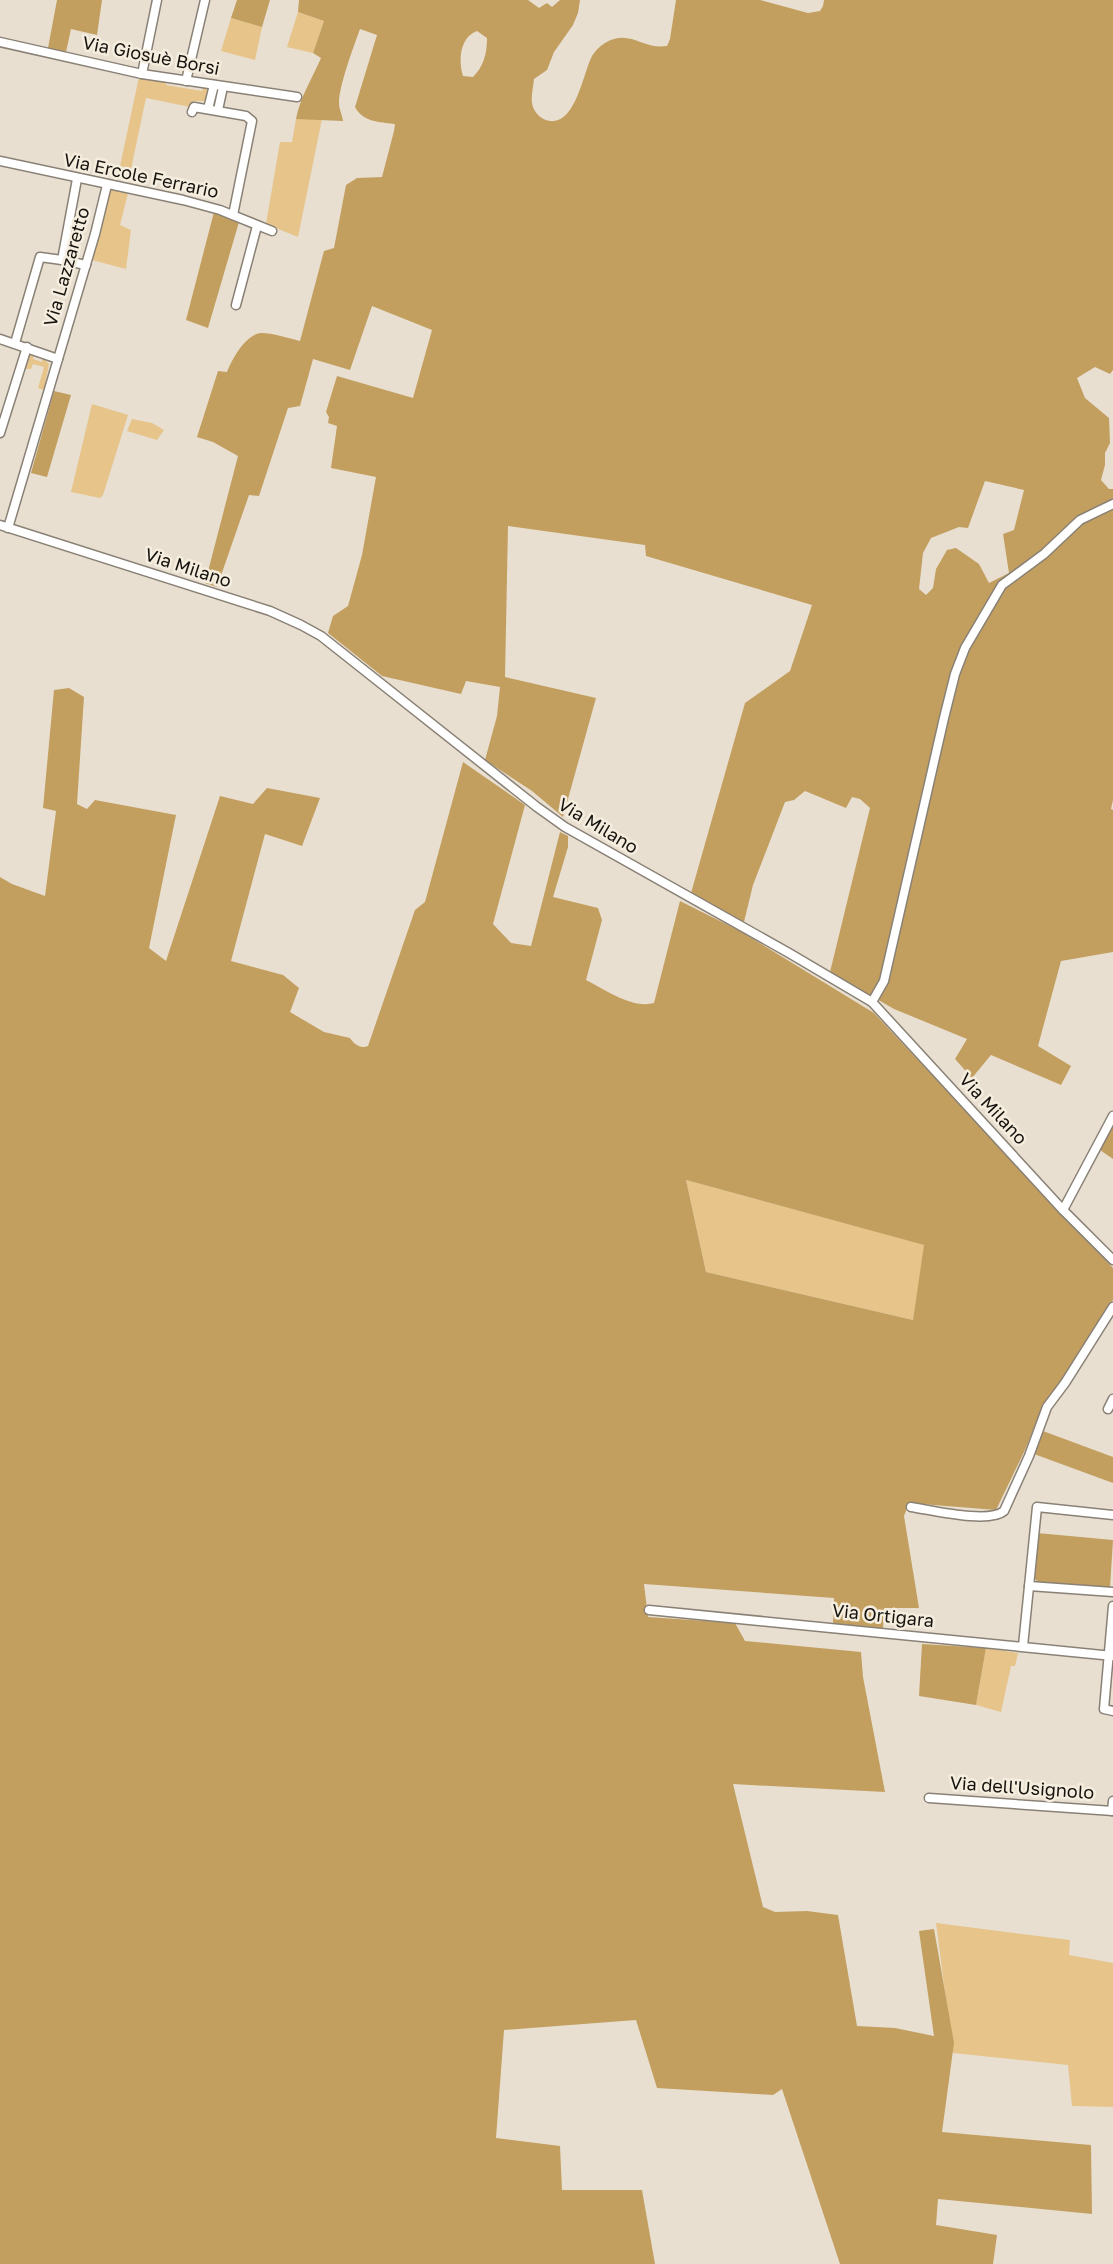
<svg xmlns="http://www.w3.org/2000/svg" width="1113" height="2264" viewBox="0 0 1113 2264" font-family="'Golos Text',sans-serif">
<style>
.green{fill:#e6c48a}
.forest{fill:#c39f5f;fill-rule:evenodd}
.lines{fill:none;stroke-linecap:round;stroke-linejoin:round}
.minor-casing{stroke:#898175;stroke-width:11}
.minor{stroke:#fff;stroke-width:8}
.labels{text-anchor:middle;stroke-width:5;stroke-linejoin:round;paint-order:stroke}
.street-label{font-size:18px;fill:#16130f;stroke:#f5edde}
</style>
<rect width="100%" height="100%" fill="#e8dfd1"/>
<!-- green -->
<g class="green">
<polygon points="298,12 324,21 313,53 287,47"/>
<polygon points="231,18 262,27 255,60 221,51"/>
<polygon points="139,77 166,81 166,85 202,91 203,87 208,88 206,101 194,101 190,107 146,98 131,169 120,166"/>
<polygon points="296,119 322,119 298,237 266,224 280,142 292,142"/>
<polygon points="115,189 128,193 120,225 131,230 126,269 92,260 110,190"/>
<polygon points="29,354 34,355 33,359 42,362 43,358 49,364 44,390 38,388 44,367 33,364 31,369 24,369"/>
<polygon points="92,404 128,415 103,495 100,498 71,492"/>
<polygon points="132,419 152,423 164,430 157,440 127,431"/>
<polygon points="686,1180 925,1245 913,1320 706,1272"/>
<polygon points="986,1648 1018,1653 1015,1666 1011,1666 1001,1712 976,1705"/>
<polygon points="936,1923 1070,1940 1069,1955 1113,1963 1113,2107 1072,2106 1068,2065 953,2053"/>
</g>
<!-- forest -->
<g class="forest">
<polygon points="57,0 102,0 97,35 71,29 66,52 48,48"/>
<polygon points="237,0 270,0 262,27 231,18"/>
<path d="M299,0H528L539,8L547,3L552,7L560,0H580L578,13L573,25L554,52L547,70L534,79C533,90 529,102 535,111C538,116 543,120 550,121C576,124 583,73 592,56C595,51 600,46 605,43C629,28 643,50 667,46L670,39L676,0H760L808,13L820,11L823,6L824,0H1113V370L1110,374L1095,367L1077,378L1085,398L1109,418L1110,443L1105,453V465L1101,480L1109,489H1113V800L1111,809L1113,810V952L1061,961L1038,1046L1071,1066L1061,1085L991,1055L972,1078L955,1059L967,1039L894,1009L830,972L870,808L860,799L852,797L846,808L805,791L794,800L785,802L753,885L744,922L691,893L745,703L790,671L812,605L646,556L645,545L508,526L505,677L596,698L563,817L532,791L485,760L497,716L500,687L466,681L461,694L382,676L328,633L333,616L348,606L362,555L376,477L331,468L337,426L328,423L329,417L326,412L337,376L413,398L432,330L372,306L350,370L313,359L300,406L288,408L259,496L249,495L217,587L205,583L238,456L213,442L197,437L218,371L227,372C232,359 246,334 261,333C273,333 288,338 300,341L324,251L334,248L346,185L357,178L382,177L394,131L395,124C379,122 363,122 355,107L377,35L360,29C354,46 339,85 339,103C339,109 342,114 343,121L296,119C300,97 312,79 321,58L313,53L324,21L298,12ZM477,31L487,38C487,53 484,66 473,77L463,76C458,60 460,37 477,31ZM985,481L1024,490L1014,530L1003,534L1009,573L989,583L979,564L956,548L947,550L936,569L933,588L926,595L919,589L923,553L931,538L959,527L968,528Z"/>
<polygon points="214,212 239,222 208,328 186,320"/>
<polygon points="54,391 71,395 47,477 31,473"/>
<path d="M69,688L84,697L77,804L87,809L95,800L176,815L149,948L166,961L220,796L253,804L267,788L320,798L302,846L265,834L231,961L283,975L299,988L290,1012L324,1032L350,1038C354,1044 360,1049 368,1046L415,910L425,902L463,762L525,805L493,924L511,943L531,946L560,832L568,836V847L553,897L598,908L602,920L586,980C606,990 632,1009 654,1003L680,901L740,931L874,1013L1113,1268V1300L1053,1395L1043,1405L1025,1450L996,1510L909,1503L904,1516L919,1608H884L883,1629L833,1625L834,1598L644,1584L648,1617L735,1623L745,1641L861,1652L863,1677L885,1792L733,1784L763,1907L775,1912L807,1911L838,1915L857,2026L895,2028L934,2036L919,1931L934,1929L954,2043L942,2132L1091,2145L1092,2214L938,2199L936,2225L997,2235L993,2264H840L782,2089L773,2095L657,2088L636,2020L504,2030L496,2138L560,2146L562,2190H642L655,2264H0V877L12,884L45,896L56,811L43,808L54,690ZM686,1180L924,1245L913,1320L706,1272Z"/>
<polygon points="1113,1123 1113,1159 1100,1150"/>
<polygon points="1043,1431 1113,1457 1113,1483 1034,1454"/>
<polygon points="1037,1533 1113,1540 1110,1588 1040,1584 1035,1579"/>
<polygon points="922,1644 986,1648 976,1705 919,1696"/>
</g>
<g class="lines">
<!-- minor casing -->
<g class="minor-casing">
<g id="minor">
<polyline points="0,42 142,74 297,97"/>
<polyline points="142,74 157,0"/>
<polyline points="186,81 205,0"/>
<polyline points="208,109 214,85"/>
<polyline points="218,110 223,87"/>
<polyline points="192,112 194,107 246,116 252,121 233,215"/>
<polyline points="0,161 183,200 220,210 272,231"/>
<polyline points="62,260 86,265"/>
<polyline points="236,305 257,226"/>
<polyline points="0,339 58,359"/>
<polyline points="15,343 40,257 62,260 77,179"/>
<polyline points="0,433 27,347"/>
<polyline points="0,525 270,611 301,625 321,636 537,807 565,827 789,953 872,1002 1063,1210 1113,1260"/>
<polyline points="8,528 95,234 107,185"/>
<polyline points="872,1002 884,981 944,718 955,674 965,648 1002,585 1044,554 1080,520 1113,504"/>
<polyline points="1063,1210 1113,1116"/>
<polyline points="1108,1409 1113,1399"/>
<path d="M911,1507C932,1510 989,1524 1004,1511L1029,1456L1047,1407L1065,1383L1113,1307"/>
<polyline points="1029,1586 1113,1592"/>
<polyline points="1113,1606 1104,1709 1113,1711"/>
<polyline points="649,1610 1113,1656"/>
<polyline points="1023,1646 1037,1507 1113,1515"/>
<polyline points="929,1798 1113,1811"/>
<polyline points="1112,1811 1113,1801"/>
</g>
</g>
<!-- minor -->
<use href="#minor" class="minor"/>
</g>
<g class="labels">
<!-- street labels -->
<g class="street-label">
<text transform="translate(151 56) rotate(11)" y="6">Via Giosuè Borsi</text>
<text transform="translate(141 176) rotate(12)" y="6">Via Ercole Ferrario</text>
<text transform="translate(67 267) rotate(-74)" y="6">Via Lazzaretto</text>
<text transform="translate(188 568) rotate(18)" y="6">Via Milano</text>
<text transform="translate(598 826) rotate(31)" y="6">Via Milano</text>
<text transform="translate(993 1109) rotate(47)" y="6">Via Milano</text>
<text transform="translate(883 1616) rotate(6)" y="6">Via Ortigara</text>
<text transform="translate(1022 1788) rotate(4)" y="6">Via dell'Usignolo</text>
</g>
</g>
</svg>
